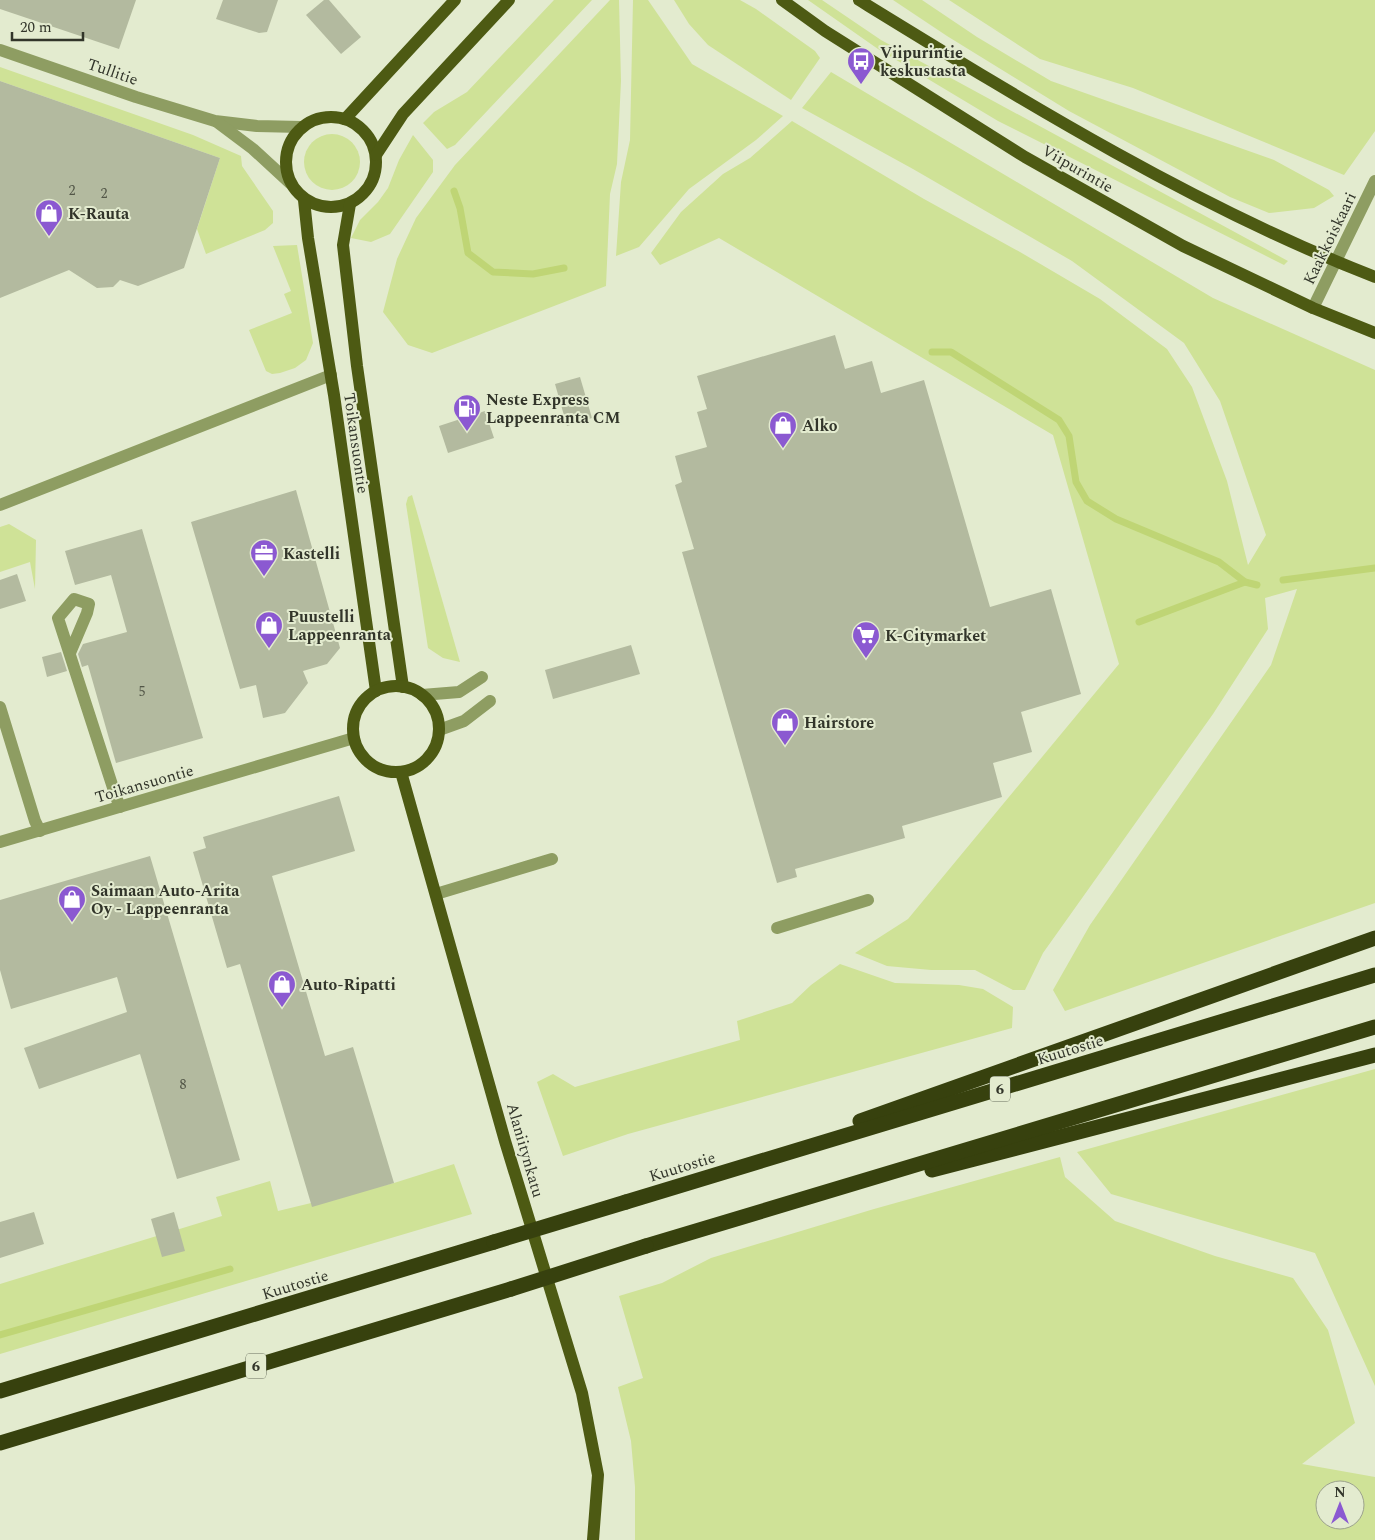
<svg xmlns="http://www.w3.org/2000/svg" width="1375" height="1540" viewBox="0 0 1375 1540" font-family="Spectral,serif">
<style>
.green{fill:#cfe297;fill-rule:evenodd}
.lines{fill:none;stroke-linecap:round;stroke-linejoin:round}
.stream{stroke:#bfd575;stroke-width:7}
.building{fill:#b3ba9f}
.minor{stroke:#8e9d62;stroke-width:12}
.major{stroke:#4d5a13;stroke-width:12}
.highway{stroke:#37410e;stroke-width:15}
.highway-bridge{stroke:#37410e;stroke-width:15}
.labels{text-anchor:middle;stroke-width:4;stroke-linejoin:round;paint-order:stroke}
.number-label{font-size:14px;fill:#525647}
.shield{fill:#e3ebcf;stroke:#676c5c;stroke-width:1}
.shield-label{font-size:15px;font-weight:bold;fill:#32352a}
.poi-label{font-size:16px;font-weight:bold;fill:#32352a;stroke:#e3ebcf;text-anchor:start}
.street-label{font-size:16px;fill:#32352a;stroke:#e3ebcf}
</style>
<rect width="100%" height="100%" fill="#e3ebcf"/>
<!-- green -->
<g class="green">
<polygon points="554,0 592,0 455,145 447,149 423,123 434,112 467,92"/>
<polygon points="610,0 619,0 621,81 617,164 610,194 606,286 432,353 408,345 383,312 397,259 416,218 455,165"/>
<polygon points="633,0 648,0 692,64 783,116 756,140 689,189 639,247 616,256 621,182 630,140"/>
<polygon points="674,0 740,0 756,9 815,51 820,58 791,100 708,45 689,24"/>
<polygon points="808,0 822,0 881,40 1288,261 1284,265 998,121 878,49"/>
<polygon points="893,0 922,0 977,37 1051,81 1274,160 1329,190 1334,196 1314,208 1269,213 1230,197 1069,111 947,36"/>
<polygon points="949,0 1375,0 1375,131 1344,175 1133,88 1040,59"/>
<polygon points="0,67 193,135 241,156 242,166 273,211 273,223 265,230 206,254 197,229 220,158 0,81"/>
<polygon points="831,72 1213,298 1375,370 1375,903 1065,1011 1053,990 1090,925 1271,665 1297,589 1265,598 1268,629 1213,714 1043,953 1025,990 1013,990 975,970 931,970 887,966 855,953 908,919 1119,664 1053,435 719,238 660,265 651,253 681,212 723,174 750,158 792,121 924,199 1020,252 1100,299 1167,349 1192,387 1227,481 1248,565 1266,535 1220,401 1184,343 1072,261 913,169 802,108"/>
<circle cx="332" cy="162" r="28"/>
<polygon points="413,135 433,160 433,172 390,234 371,242 351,238 360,220 378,202 388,188 399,160"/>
<polygon points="297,245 313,343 306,360 295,368 280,373 272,374 266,371 249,330 292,313 284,294 291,291 273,246"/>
<polygon points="412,495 460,662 443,658 428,648 406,504 408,497"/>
<polygon points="9,524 36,540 35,589 30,562 0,572 0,527"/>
<polygon points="840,964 895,983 959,985 983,989 1013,1007 1012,1028 628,1134 563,1156 537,1082 553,1074 575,1087 740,1040 737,1021 792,1003 811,985"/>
<polygon points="1375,1069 1375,1386 1315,1253 1111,1194 1077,1152"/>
<path d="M1060,1157L1065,1177L1115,1221L1215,1256L1293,1278L1328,1330L1355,1423L1302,1464L1375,1477V1540H635V1487L631,1441L618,1387L643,1378L619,1296L662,1283L711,1258L874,1209ZM1325,1490H1355V1520H1325Z"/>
<polygon points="454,1164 472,1214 0,1354 0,1284 222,1216 216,1197 270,1181 278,1211 394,1183"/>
</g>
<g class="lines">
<!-- stream -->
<g class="stream">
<polyline points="454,191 460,208 468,253 493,272 533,274 564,268"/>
<polyline points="932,352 951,352 1059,420 1069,436 1076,482 1087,501 1116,519 1219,562 1245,582 1257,585"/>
<polyline points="1283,580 1375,568"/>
<polyline points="1139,622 1245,582"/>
<polyline points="0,1335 230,1269"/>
</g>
</g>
<!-- building -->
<g class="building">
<polygon points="0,0 136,0 119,49 0,9"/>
<polygon points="223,0 278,0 267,32 259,33 216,19"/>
<polygon points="324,0 329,0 361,37 341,54 306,15"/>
<polygon points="0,81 220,158 184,268 138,286 120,280 113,287 97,288 69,270 0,298"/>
<polygon points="835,335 845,369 872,361 881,393 924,380 990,607 1051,589 1081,694 1021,712 1032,752 993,763 1002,797 902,826 905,838 795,869 797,877 777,883 682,552 694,549 675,485 682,482 675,456 707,447 697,412 707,409 697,376"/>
<polygon points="580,377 592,418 567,426 555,384"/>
<polygon points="485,411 494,438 448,453 439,426"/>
<polygon points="296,490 340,648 327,664 303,671 308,683 285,713 263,718 256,685 240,689 191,522"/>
<polygon points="142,529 203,738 116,763 88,665 82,667 78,654 83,644 127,632 111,575 75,585 65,551"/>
<polygon points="17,574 26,601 0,609 0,580"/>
<polygon points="631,645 640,674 553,699 545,670"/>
<polygon points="61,652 67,671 47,677 42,657"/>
<polygon points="339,796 355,851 272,876 325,1056 353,1047 394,1183 312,1207 240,964 227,968 193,852 206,848 203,837"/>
<polygon points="150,856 240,1160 177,1179 140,1054 39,1089 24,1048 127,1012 117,977 11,1009 0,970 0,900"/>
<polygon points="34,1212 44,1244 0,1258 0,1222"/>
<polygon points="174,1212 185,1251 162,1257 151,1219"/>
</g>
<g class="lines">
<!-- minor -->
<g class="minor">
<polyline points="0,50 136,97 215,121 257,126 301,127"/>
<polyline points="217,122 253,149 290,183"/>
<polyline points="1313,308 1375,181"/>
<polyline points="0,505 331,375"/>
<polyline points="70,653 87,613 89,604 74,599 58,618 116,797 120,807"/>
<polyline points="422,695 459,692 482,677"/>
<polyline points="0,707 35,821 40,831"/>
<polyline points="439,730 464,721 490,701"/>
<polyline points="0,842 354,738"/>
<polyline points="436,894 552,859"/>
<polyline points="777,928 868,900"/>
</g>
<!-- major -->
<g class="major">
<polyline points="782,0 825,31 1025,157 1183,246 1313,308 1375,333"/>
<path d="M859,0C1025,102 1193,206 1375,277"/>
<circle cx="331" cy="162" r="45"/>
<polyline points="345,119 455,0"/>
<polyline points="376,155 403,114 509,0"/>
<polyline points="304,200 308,238 334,395 376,691"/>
<polyline points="350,204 343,245 357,366 403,687"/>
<circle cx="396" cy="729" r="43"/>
<polyline points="401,772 505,1141 582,1393 598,1475 593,1540"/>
</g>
<!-- highway -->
<g class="highway">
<polyline points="860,1121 1375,938"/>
<polyline points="932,1170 1375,1055"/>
<polyline points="626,1202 1375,975"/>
<polyline points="646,1246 1375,1027"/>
<polyline points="0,1391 494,1242"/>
<polyline points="0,1443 511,1289"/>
</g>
<!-- highway-bridge -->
<g class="highway-bridge">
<polyline points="494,1242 626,1202"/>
<polyline points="511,1289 646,1246"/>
</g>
</g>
<!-- icons -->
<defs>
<g id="bus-pin" transform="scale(1.4375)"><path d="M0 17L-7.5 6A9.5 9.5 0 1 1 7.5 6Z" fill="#8b59d1" stroke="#e3ebcf"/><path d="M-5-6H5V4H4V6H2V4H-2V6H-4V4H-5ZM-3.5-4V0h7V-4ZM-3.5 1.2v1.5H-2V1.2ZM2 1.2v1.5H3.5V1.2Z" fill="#fff"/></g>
<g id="shop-pin" transform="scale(1.4375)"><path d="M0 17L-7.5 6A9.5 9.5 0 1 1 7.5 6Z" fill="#8b59d1" stroke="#e3ebcf"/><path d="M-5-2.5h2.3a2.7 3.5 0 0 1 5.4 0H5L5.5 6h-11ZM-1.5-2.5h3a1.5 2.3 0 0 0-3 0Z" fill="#fff"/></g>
<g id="fuel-pin" transform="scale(1.4375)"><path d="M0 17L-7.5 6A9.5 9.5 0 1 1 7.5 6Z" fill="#8b59d1" stroke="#e3ebcf"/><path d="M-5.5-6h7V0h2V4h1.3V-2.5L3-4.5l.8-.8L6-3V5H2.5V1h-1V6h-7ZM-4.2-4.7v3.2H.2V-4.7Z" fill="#fff"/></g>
<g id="office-pin" transform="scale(1.4375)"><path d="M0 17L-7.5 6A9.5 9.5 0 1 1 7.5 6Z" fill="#8b59d1" stroke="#e3ebcf"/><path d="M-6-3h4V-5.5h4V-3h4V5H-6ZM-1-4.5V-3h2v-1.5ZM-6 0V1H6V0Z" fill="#fff"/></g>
<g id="supermarket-pin" transform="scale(1.4375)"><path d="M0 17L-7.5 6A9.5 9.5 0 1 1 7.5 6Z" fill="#8b59d1" stroke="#e3ebcf"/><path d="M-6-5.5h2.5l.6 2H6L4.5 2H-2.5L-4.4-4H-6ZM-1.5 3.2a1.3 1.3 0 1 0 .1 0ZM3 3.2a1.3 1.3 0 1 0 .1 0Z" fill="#fff"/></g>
</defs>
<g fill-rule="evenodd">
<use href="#bus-pin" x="861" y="61"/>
<use href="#shop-pin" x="49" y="213"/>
<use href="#fuel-pin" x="467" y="408"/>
<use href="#shop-pin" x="783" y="425"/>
<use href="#office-pin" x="264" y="553"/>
<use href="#shop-pin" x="269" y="625"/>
<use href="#supermarket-pin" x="866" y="635"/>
<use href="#shop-pin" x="785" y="722"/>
<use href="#shop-pin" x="72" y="899"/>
<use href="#shop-pin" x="282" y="984"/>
</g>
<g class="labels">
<!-- number labels -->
<g class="number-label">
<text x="72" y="195">2</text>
<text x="104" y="198">2</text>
<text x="142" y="696">5</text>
<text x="183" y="1089">8</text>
</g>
<!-- shield labels -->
<g class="shield">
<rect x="990" y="1076.5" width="20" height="25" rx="4"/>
<rect x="246" y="1353.5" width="20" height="25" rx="4"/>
</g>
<g class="shield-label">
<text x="1000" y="1094">6</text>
<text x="256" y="1371">6</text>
</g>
<!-- poi labels -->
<g class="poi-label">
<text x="880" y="58">Viipurintie<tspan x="880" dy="18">keskustasta</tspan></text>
<text x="68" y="219">K-Rauta</text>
<text x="486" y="405">Neste Express<tspan x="486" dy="18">Lappeenranta CM</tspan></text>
<text x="802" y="431">Alko</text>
<text x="283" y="559">Kastelli</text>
<text x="288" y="622">Puustelli<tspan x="288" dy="18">Lappeenranta</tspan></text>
<text x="885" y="641">K-Citymarket</text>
<text x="804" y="728">Hairstore</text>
<text x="91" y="896">Saimaan Auto-Arita<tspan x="91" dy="18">Oy - Lappeenranta</tspan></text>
<text x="301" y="990">Auto-Ripatti</text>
</g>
<!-- street labels -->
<g class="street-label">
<text transform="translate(113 71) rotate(19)" y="6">Tullitie</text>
<text transform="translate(1078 168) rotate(30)" y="6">Viipurintie</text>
<text transform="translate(1329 238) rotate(-64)" y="6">Kaakkoiskaari</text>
<text transform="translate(357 443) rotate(82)" y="6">Toikansuontie</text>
<text transform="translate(144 783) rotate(-16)" y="6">Toikansuontie</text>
<text transform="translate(1070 1049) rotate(-17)" y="6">Kuutostie</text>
<text transform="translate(526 1150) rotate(74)" y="6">Alaniitynkatu</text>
<text transform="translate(682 1166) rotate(-17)" y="6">Kuutostie</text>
<text transform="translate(295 1284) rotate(-17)" y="6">Kuutostie</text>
</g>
</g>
<!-- north arrow -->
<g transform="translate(1340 1505)"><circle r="24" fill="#e3ebcf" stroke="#9ca28d"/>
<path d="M0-4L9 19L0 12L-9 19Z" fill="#8b59d1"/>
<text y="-8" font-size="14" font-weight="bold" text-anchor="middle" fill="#32352a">N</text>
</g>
<!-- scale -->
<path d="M12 32v8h71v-8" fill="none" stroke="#32352a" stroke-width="2.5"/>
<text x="20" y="32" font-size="15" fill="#32352a" stroke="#e3ebcf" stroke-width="4" paint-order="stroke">20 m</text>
</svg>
